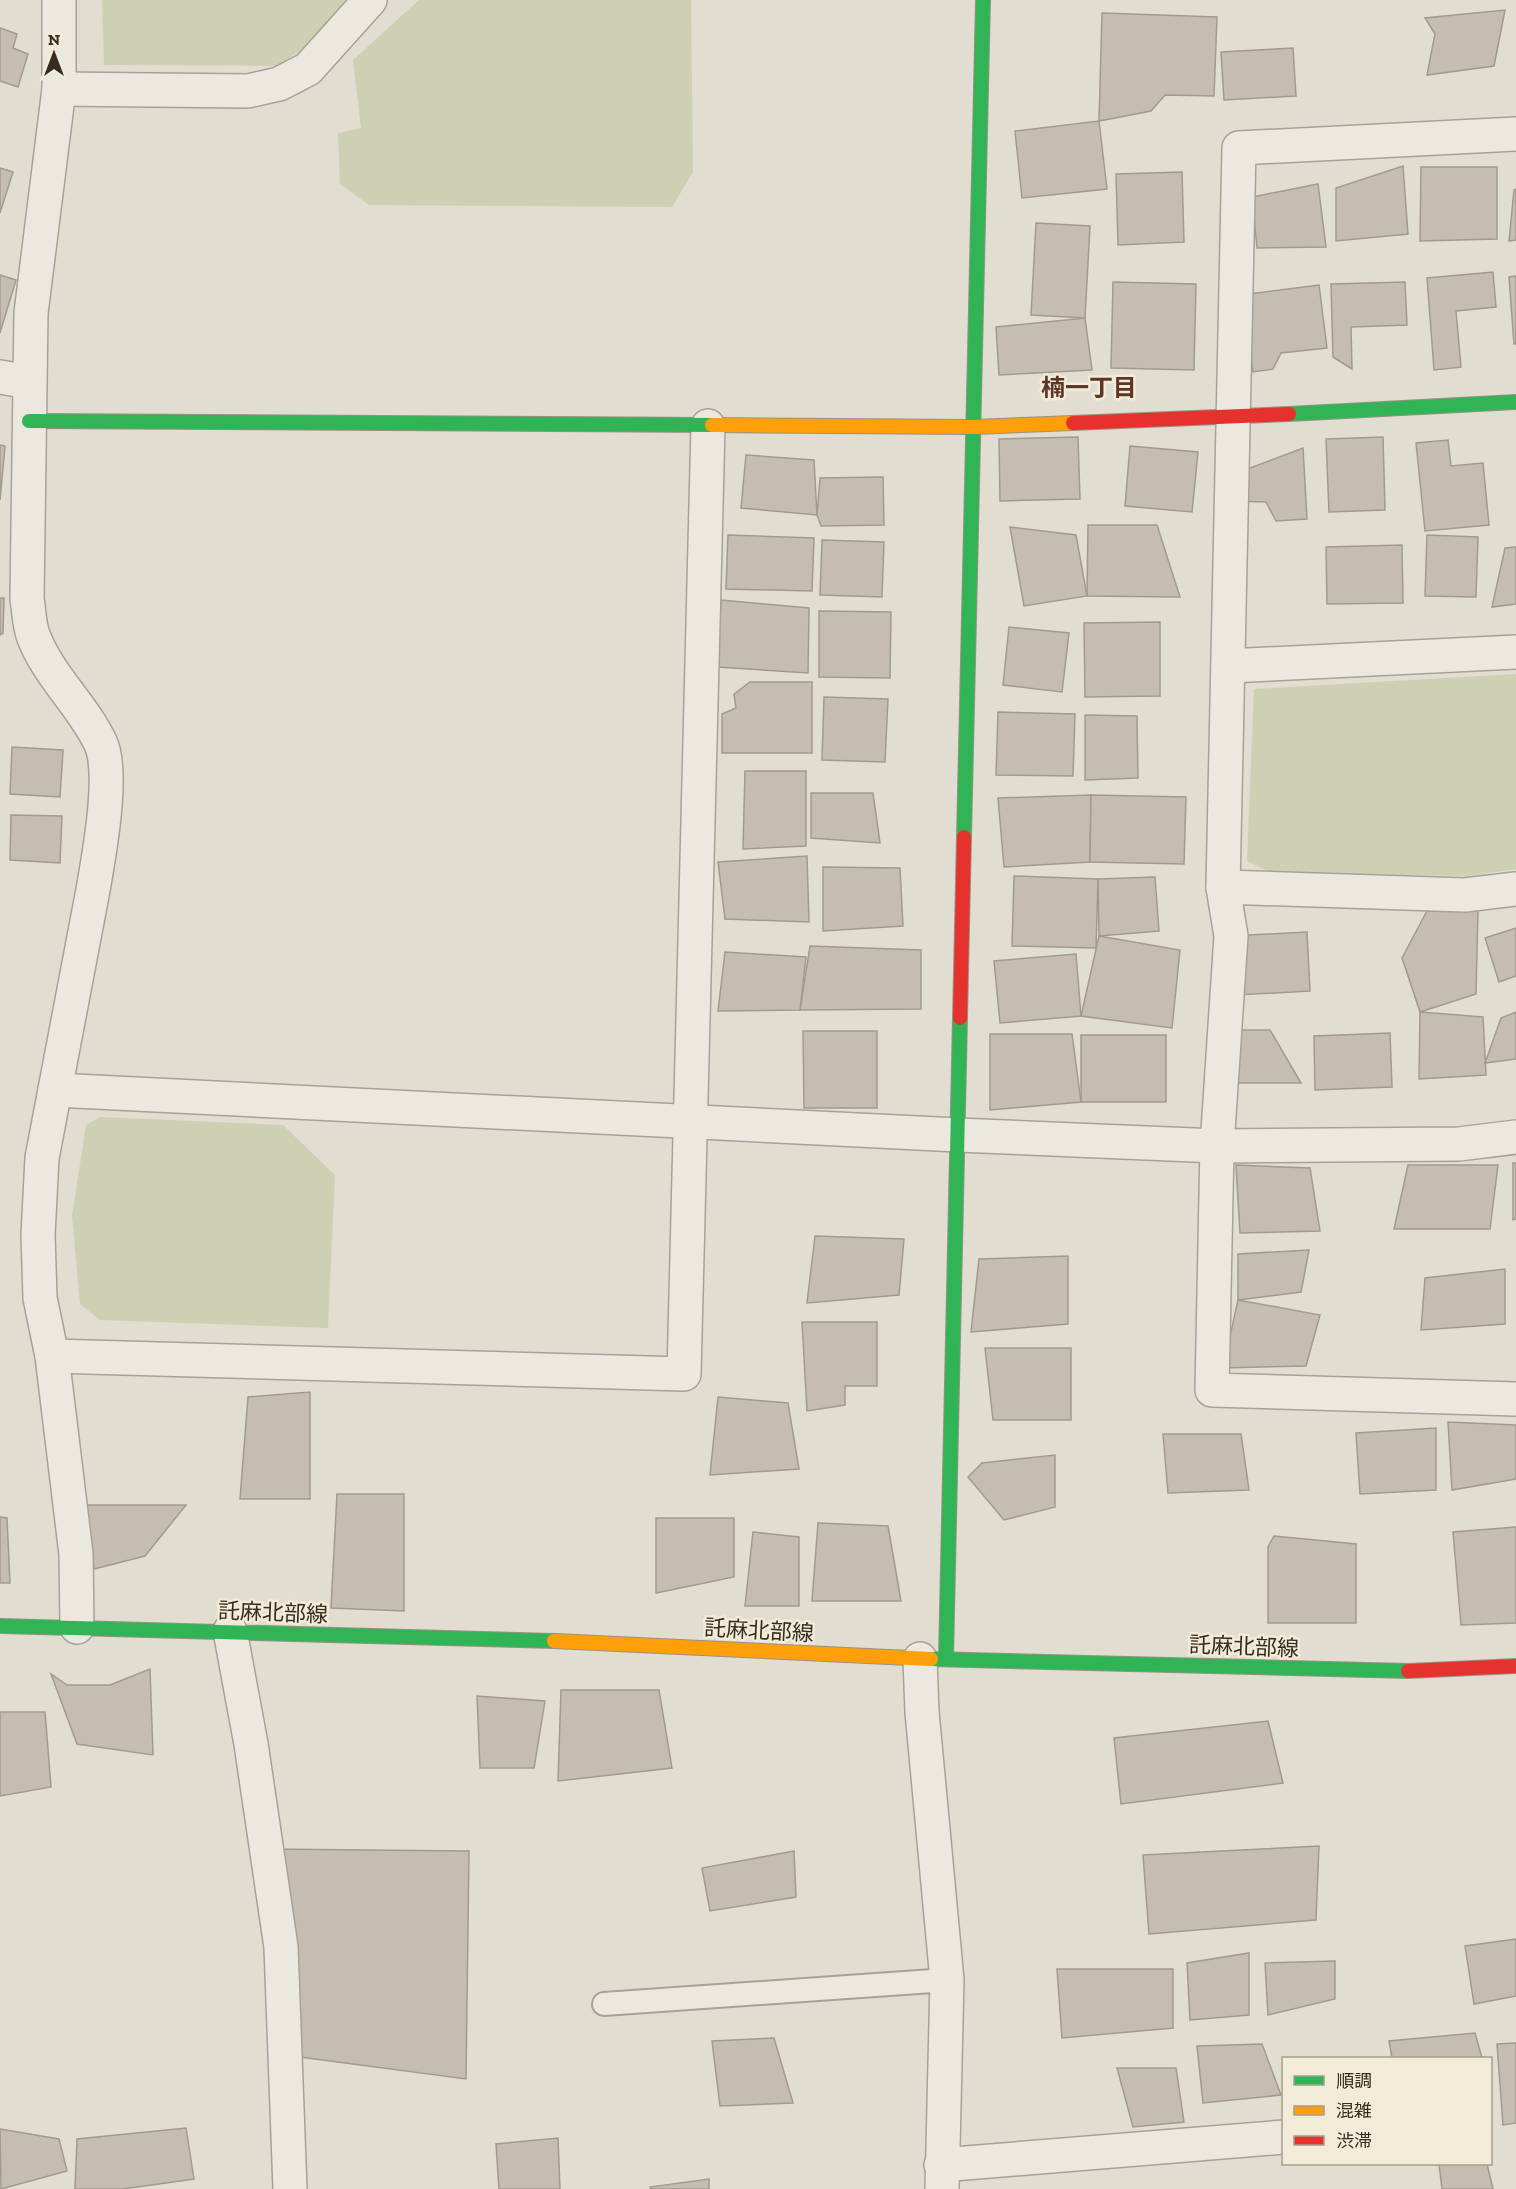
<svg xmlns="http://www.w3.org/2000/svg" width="1516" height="2189" viewBox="0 0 1516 2189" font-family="'Zilla Slab','Noto Sans JP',serif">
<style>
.green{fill:#ced0b4}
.building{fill:#c5bdb1;stroke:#a29a8f;stroke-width:1.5}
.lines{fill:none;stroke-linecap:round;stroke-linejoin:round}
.lane-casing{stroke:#a7a298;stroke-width:26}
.street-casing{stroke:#a7a298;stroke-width:36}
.fast-casing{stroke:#979288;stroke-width:16}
.slow-casing{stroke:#979288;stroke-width:16}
.jam-casing{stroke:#979288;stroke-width:16}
.lane{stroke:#ebe8e0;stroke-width:22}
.street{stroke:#ebe8e0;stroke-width:33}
.fast{stroke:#30b455;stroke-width:14}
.slow{stroke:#ff9f0a;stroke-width:14}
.jam{stroke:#e5322d;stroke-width:14}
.labels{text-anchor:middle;stroke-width:5;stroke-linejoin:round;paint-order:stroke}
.street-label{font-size:22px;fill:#362c21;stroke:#f2ebd7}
.neighbourhood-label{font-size:24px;font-weight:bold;fill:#5d3426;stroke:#f2ebd7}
</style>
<rect width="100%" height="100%" fill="#e1ddd0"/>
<!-- green -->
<g class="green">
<polygon points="102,0 349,0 320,37 278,66 104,65"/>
<polygon points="419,0 691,0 693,172 672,207 369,205 340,184 338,133 361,128 353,60"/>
<polygon points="1516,674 1516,869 1469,876 1272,873 1247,861 1254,689"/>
<polygon points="100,1117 283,1125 335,1175 328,1328 100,1320 80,1304 72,1216 86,1125"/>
</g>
<!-- building -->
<g class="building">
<polygon points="1505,10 1494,66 1427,75 1435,34 1425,18"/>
<polygon points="1102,13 1217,17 1214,96 1165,95 1151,111 1099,121"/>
<polygon points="0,28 17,34 13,48 28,54 18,87 0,81"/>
<polygon points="1293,48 1296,96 1224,100 1221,52"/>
<polygon points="1099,121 1107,189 1022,198 1015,131"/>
<polygon points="1403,166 1408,234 1336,241 1336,188"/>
<polygon points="1421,167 1497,167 1497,239 1420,241"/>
<polygon points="0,168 13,172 0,213"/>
<polygon points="1182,172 1184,242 1118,245 1116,174"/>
<polygon points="1318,184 1326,247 1257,248 1252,197"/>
<polygon points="1516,189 1516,240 1509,241 1514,190"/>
<polygon points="1036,223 1090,226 1085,318 1031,315"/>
<polygon points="1493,272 1496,307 1456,311 1461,367 1434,370 1427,278"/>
<polygon points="0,275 16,280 0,333"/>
<polygon points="1516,276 1516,344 1514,344 1509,277"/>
<polygon points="1113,282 1196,284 1194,370 1111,368"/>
<polygon points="1405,282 1407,325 1351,327 1352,369 1333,357 1331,284"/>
<polygon points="1319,285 1327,348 1281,353 1273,369 1253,372 1242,295"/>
<polygon points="1085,318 1092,370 999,375 996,327"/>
<polygon points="1078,437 1080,499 1000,501 999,439"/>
<polygon points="1383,437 1385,510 1329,512 1326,439"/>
<polygon points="1448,440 1451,466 1483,463 1489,525 1425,531 1416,443"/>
<polygon points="0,445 5,446 0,500"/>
<polygon points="1130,446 1198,452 1192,512 1125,506"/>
<polygon points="1303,448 1307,519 1276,521 1266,502 1231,501 1242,471"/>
<polygon points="746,455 814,460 817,515 741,508"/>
<polygon points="883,477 884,525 821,526 817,515 820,478"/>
<polygon points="1088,525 1157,525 1180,597 1087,596"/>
<polygon points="1010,527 1076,535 1087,596 1024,606"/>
<polygon points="728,535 814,538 812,591 726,589"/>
<polygon points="1427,535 1478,537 1476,597 1425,596"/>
<polygon points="822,540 884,542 882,597 820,595"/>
<polygon points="1402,545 1403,603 1327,604 1326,547"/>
<polygon points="1516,547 1516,604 1492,607 1505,548"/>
<polygon points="0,598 4,598 3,633 0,635"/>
<polygon points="721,600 809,608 808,673 717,667"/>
<polygon points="819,611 891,612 890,678 819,677"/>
<polygon points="1160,622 1160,696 1085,697 1084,623"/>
<polygon points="1009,627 1069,633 1062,692 1003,685"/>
<polygon points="750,682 812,682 812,753 722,753 722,714 736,708 734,694"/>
<polygon points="824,697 888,699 885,762 822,760"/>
<polygon points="998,712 1075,714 1073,776 996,775"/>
<polygon points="1085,715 1137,716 1138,778 1085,780"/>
<polygon points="12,747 63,750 60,797 10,794"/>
<polygon points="745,771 806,771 806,846 743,849"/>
<polygon points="811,793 873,793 880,843 811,838"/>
<polygon points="1091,795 1090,862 1004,867 998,798"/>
<polygon points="1091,795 1186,797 1184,864 1090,862"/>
<polygon points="11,815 62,816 60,863 10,860"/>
<polygon points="807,856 809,922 725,919 718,862"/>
<polygon points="823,867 900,868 903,926 823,931"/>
<polygon points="1014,876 1098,879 1096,948 1012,946"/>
<polygon points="1155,877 1159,931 1099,936 1098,879"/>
<polygon points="1428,909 1478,910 1476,994 1420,1012 1402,958"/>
<polygon points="1516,928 1516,976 1499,982 1485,938"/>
<polygon points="1307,932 1310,991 1235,995 1231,936"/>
<polygon points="1099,936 1180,950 1172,1028 1081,1016"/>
<polygon points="810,946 921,950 921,1009 800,1010"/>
<polygon points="725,952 806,957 800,1010 718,1011"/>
<polygon points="1076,954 1081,1016 1000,1023 994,961"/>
<polygon points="1420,1012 1483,1017 1486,1075 1419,1079"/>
<polygon points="1516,1012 1516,1059 1485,1063 1501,1018"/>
<polygon points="1238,1030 1270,1030 1301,1083 1238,1083"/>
<polygon points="803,1031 877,1031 877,1108 804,1108"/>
<polygon points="1390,1033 1392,1087 1315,1090 1314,1036"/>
<polygon points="990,1034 1072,1034 1081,1102 990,1110"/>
<rect x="1081" y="1035" width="85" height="67"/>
<polygon points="1513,1163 1516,1163 1516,1219 1513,1220"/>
<polygon points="1236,1165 1310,1168 1320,1231 1240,1233"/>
<polygon points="1408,1165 1498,1165 1490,1229 1394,1229"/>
<polygon points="815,1236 904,1239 899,1295 807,1303"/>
<polygon points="1309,1250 1301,1292 1238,1300 1238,1254"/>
<polygon points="1068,1256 1068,1324 971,1332 979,1259"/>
<polygon points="1505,1269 1505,1324 1421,1330 1425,1278"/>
<polygon points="1238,1300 1320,1315 1306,1366 1223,1368"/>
<polygon points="802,1322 877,1322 877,1386 845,1386 845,1405 807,1411"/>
<polygon points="985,1348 1071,1348 1071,1420 993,1420"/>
<polygon points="310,1392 310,1499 240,1499 248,1397"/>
<polygon points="718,1397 788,1403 799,1469 710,1475"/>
<polygon points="1448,1422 1516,1425 1516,1479 1452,1490"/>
<polygon points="1436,1428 1436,1490 1360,1494 1356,1433"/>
<polygon points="1163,1434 1241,1434 1249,1490 1168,1493"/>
<polygon points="1055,1455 1055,1507 1004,1520 968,1477 982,1463"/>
<polygon points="337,1494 404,1494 404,1611 331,1608"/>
<polygon points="86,1505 186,1505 145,1556 94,1569"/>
<polygon points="0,1517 7,1518 10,1583 0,1583"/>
<polygon points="656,1518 734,1518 734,1577 656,1593"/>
<polygon points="818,1523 888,1526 901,1601 812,1601"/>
<polygon points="1516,1527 1516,1623 1461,1625 1453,1532"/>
<polygon points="753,1532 799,1537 799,1606 745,1606"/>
<polygon points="1274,1536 1356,1544 1356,1623 1268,1623 1268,1547"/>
<polygon points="150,1669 153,1755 77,1744 51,1674 67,1685 110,1685"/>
<polygon points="561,1690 659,1690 672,1768 558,1781"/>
<polygon points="477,1696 545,1701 534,1768 480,1768"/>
<polygon points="0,1712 45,1712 51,1787 0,1796"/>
<polygon points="1268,1721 1283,1783 1121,1804 1114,1738"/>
<polygon points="1319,1846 1316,1920 1149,1934 1143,1855"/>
<polygon points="267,1849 469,1851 466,2079 285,2055"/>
<polygon points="794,1851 796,1897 710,1911 702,1868"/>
<polygon points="1516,1939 1516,1996 1474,2004 1465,1946"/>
<polygon points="1249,1953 1249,2015 1190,2020 1187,1963"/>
<polygon points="1335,1961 1335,1999 1268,2015 1265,1963"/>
<polygon points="1057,1969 1173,1969 1173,2028 1062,2038"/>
<polygon points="1475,2033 1482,2058 1392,2058 1389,2041"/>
<polygon points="774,2038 793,2103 720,2106 712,2041"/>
<polygon points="1516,2043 1516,2123 1503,2125 1497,2044"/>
<polygon points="1262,2044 1281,2095 1203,2103 1197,2046"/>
<polygon points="1117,2068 1176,2068 1184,2122 1133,2127"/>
<polygon points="186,2128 194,2179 123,2189 75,2189 77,2139"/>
<polygon points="0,2129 59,2139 67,2171 1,2189"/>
<polygon points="558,2138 560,2189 499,2189 496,2144"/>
<polygon points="1439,2164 1487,2164 1493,2189 1442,2189"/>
<polygon points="709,2179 709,2189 651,2189 650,2187"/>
</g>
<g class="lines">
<!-- lane casing -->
<g class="lane-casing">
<polyline id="lane" points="604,2004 947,1980"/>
</g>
<!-- street casing -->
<g class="street-casing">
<g id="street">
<path d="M59,0V89L31,313L27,599C29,610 29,624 33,635C48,676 83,705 101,744C114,775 99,855 93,890L42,1158L38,1235L40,1298L52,1356L76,1554L77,1627"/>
<polyline points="59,89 248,91 279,84 308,69 370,0"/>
<polyline points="1516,134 1239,148 1223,887 1231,936 1217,1146 1212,1390 1516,1399"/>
<polyline points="0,377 29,382"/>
<polyline points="1228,666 1516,652"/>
<polyline points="1223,887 1465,895 1516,889"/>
<polyline points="55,1090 958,1135 1217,1146 1459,1144 1516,1137"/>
<polyline points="52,1356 684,1374 708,426"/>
<polyline points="230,1631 251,1744 281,1947 290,2189"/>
<polyline points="920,1659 922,1712 947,1980 942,2189"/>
<polyline points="941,2165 1284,2137"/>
</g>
</g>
<!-- fast casing -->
<g class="fast-casing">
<g id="fast">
<polyline points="1289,414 1516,402"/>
<polyline points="29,421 712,425"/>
<polyline points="964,837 983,0"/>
<polyline points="0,1626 554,1641"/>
<polyline points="946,1658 960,1018"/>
<polyline points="931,1659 1408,1671"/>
</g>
</g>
<!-- slow casing -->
<g class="slow-casing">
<g id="slow">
<polyline points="712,425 974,427 1073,423"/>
<polyline points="554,1641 931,1659"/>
</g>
</g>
<!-- jam casing -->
<g class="jam-casing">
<g id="jam">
<polyline points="1073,423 1289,414"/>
<polyline points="960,1018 964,837"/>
<polyline points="1408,1671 1516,1666"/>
</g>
</g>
<!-- lane -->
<use href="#lane" class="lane"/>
<!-- street -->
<use href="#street" class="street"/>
<!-- fast -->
<use href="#fast" class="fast"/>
<!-- slow -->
<use href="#slow" class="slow"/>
<!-- jam -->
<use href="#jam" class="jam"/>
</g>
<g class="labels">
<!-- street labels -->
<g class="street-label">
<text transform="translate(273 1612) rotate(2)" y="8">託麻北部線</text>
<text transform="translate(759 1630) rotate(3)" y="8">託麻北部線</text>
<text transform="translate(1244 1646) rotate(2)" y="8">託麻北部線</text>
</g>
<!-- neighbourhood labels -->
<g class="neighbourhood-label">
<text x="1089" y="396">楠一丁目</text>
</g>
</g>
<!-- legend -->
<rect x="1282" y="2057" width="210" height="108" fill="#f2ebd7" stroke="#a79f8e" stroke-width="1.5"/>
<rect x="1294" y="2076" width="30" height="9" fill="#30b455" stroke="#a79f8e" stroke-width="1.5"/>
<text x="1336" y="2087" font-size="18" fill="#362c21">順調</text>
<rect x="1294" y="2106" width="30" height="9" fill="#ff9f0a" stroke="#a79f8e" stroke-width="1.5"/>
<text x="1336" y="2117" font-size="18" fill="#362c21">混雑</text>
<rect x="1294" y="2136" width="30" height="9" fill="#e5322d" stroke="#a79f8e" stroke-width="1.5"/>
<text x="1336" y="2147" font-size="18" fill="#362c21">渋滞</text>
<!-- north arrow -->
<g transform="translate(54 54)" stroke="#f2ebd7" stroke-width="4.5" paint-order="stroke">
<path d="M0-4.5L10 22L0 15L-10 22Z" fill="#362c21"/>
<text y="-9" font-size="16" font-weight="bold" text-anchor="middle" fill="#362c21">N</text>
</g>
</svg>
